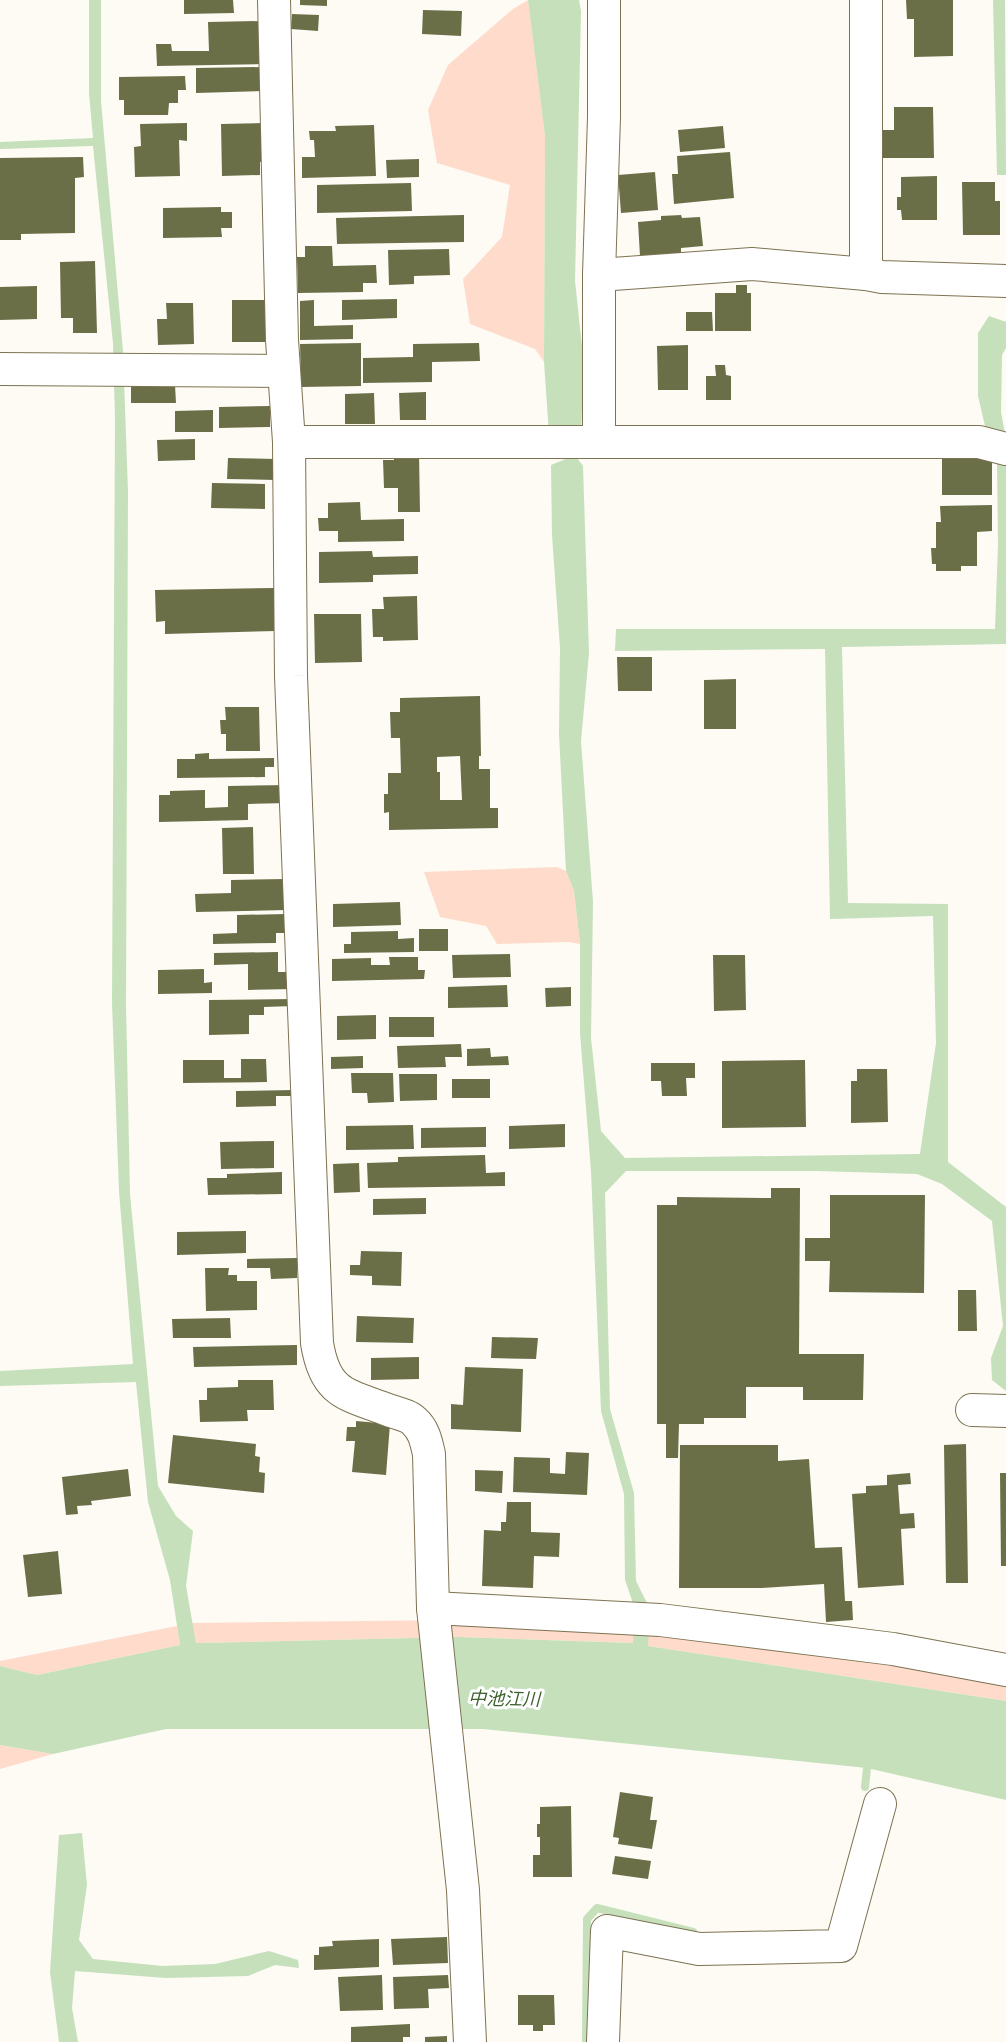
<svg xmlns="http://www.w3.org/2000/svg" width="1006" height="2042" viewBox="0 0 1006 2042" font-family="Poppins,'Noto Sans JP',sans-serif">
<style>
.green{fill:#ffdbcb}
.water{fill:#c5e0bb}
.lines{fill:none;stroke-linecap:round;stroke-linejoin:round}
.stream{stroke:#c5e0bb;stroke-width:8}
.building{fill:#6b6f48;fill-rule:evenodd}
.street-casing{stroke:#7d7252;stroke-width:34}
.street{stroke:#fff;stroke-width:32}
.labels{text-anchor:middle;stroke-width:6;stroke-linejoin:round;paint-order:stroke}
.water-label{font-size:18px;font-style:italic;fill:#3d602d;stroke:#fff}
</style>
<rect width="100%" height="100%" fill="#fdfbf4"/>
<!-- green -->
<g class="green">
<polygon points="528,0 545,136 544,362 535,349 470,324 463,279 502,237 510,185 437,163 428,110 448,65 513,9"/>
<polygon points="557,867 566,871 574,891 580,944 568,942 497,944 486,926 440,917 424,872"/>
<polygon points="449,1620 634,1632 633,1643 459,1637 196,1643 192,1623"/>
<polygon points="177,1626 180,1645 37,1675 0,1666 0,1661"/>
<polygon points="648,1631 1006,1680 1006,1701 648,1646"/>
<polygon points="0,1745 53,1754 0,1769"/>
</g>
<!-- water -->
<g class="water">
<polygon points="89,0 101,0 101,101 123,351 128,492 126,1005 130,1194 158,1486 176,1516 193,1531 186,1586 196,1643 459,1637 633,1643 634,1606 625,1580 624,1494 601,1411 591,1171 580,1033 580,944 574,891 566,871 559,734 560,648 552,535 551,465 568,458 549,434 544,362 545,136 528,0 579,0 581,11 575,281 584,365 581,432 577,458 583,466 589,653 581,741 593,902 591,1038 601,1131 625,1158 920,1154 936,1043 933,916 830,919 825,649 615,651 616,629 995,629 998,544 997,462 985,426 978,396 978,333 989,316 1006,322 1006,348 1002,355 1001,412 1006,439 1006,644 842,647 848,903 948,904 948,1162 1006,1207 1006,1391 992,1380 991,1358 1003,1326 992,1221 942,1184 917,1174 815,1171 626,1171 605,1193 610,1409 634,1493 636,1581 650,1609 648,1646 1006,1701 1006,1800 867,1768 483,1729 166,1729 53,1754 0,1745 0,1666 37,1675 180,1645 170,1580 148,1502 136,1382 0,1386 0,1371 133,1364 119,1191 112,1003 115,420 113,343 93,146 0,149 0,142 93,138 89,93"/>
<polygon points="993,0 1005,0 1006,175 997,175"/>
<polygon points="82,1833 87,1885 79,1940 93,1959 162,1966 215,1964 269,1951 298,1960 299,1968 275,1965 248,1976 166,1978 75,1971 72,2008 78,2042 59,2042 50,1972 59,1835"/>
</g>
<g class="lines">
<!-- stream -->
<g class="stream">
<polyline points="865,1787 867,1768 866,1758"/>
<polyline points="586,2042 587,1919 597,1908 693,1932"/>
</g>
</g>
<!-- building -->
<g class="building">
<polygon points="184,0 233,0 234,13 184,14"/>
<polygon points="300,0 327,0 327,6 300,5"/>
<polygon points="906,0 953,0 953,56 914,57 914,19 907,19"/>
<polygon points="423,10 462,11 461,36 422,34"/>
<polygon points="292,14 319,15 318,31 291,29"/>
<polygon points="262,21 263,64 157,66 156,44 171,44 172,51 209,51 208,22"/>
<polygon points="264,67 265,91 196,93 196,68"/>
<polygon points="185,76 186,90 178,90 178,103 169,103 168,115 124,115 124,100 119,100 119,77"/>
<polygon points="894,107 933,107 934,158 883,158 883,130 894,130"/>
<polygon points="187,123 187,141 179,140 180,176 135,177 134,147 141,146 140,124"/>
<polygon points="265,123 266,162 260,162 260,175 222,176 221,124"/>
<polygon points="374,125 376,176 302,178 302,157 315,157 314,140 310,140 309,131 336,131 335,126"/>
<polygon points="723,126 725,148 680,152 678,130"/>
<polygon points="730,152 734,198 674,204 672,174 678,174 677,156"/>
<polygon points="83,157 84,177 75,178 75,233 21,234 21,240 0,240 0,158"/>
<polygon points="419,159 419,177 387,178 386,160"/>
<polygon points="655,172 658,210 621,213 618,175"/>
<polygon points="937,176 937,220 902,220 901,210 897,210 897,197 901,197 901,177"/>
<polygon points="962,182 995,182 995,201 1000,201 1000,235 963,235"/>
<polygon points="411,183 412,211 317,213 317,185"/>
<polygon points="221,207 221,212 232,212 232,228 221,228 222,237 163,238 163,208"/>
<polygon points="464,215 464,242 337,244 336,218"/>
<polygon points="681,215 682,218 700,217 703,246 681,248 681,257 663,259 662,254 640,256 638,222 661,220 661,216"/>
<polygon points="305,246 332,246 333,266 376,265 377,283 363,283 363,292 298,293 297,257 305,257"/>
<polygon points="449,249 450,275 414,276 414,284 389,285 388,250"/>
<polygon points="95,261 97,333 73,333 73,318 61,318 60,262"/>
<polygon points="736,285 747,285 747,293 751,293 751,331 715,331 715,293 736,293"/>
<polygon points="37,286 37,319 0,320 0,287"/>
<polygon points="397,299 397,318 342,320 342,300"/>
<rect x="232" y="300" width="33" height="42"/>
<polygon points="314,300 314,326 353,325 353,339 300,340 300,301"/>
<polygon points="166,303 193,303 194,344 158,345 157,319 167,319"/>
<polygon points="686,312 712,312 713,331 686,331"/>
<polygon points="361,343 361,386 301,387 300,344"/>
<polygon points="479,343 480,361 432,362 432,382 363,383 363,358 413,357 413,344"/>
<polygon points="688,345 688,390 658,390 657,346"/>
<polygon points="715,365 725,365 726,375 731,376 731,400 706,400 706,376 716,376"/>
<polygon points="175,385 176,403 131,403 131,386"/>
<polygon points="426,392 426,420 400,420 399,393"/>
<polygon points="374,393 375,424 345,424 345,394"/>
<polygon points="270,406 270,427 219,428 219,407"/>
<polygon points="213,410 213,432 175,432 175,411"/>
<polygon points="195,439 195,460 158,461 157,440"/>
<polygon points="394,453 419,453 420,512 398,512 398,488 384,488 383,460 394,460"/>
<polygon points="228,458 276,459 276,480 227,479"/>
<rect x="942" y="458" width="50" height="37"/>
<polygon points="212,483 265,484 265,509 211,508"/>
<polygon points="360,502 361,520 404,519 404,541 338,542 338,531 319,531 318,518 328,518 328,503"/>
<polygon points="992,505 992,531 977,532 977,566 961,566 961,571 936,571 936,564 932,564 931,548 936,548 936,522 941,522 940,506"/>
<polygon points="372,551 373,557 418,556 418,574 373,575 373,582 319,583 319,552"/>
<polygon points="275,588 276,631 165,634 165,621 156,622 155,590"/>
<polygon points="417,596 418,640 383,641 383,637 373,637 372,609 384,609 383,597"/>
<polygon points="314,614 361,614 362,662 315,663"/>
<polygon points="617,657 652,657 652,691 618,691"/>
<polygon points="736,679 736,729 704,729 704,680"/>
<path d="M480,696L481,756H479V769H490V808H498V828L389,830V812L384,813V794H388V773H401L400,738H391L390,712H400V698ZM460,756L462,800H440V772H437V757Z"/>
<polygon points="225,707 259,707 260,751 226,751 226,734 221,734 220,720 226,720"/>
<polygon points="209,753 209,759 274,758 274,767 265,767 265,777 177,778 177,759 195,759 195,754"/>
<polygon points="289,785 289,803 248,804 248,820 159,822 159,795 170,795 170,791 205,790 205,808 228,807 228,786"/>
<polygon points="253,827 254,874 223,874 222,828"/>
<polygon points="285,879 286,910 196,912 195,894 231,893 231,880"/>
<polygon points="400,902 401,925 333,927 333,904"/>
<polygon points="286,914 286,933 276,933 276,943 213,944 213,934 237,933 237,915"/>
<rect x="419" y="929" width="29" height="22"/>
<polygon points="398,931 398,939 414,938 414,952 344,953 344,944 351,944 351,932"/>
<polygon points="278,952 278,972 293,972 293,989 248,990 248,964 214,965 214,953"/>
<polygon points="510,954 511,977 453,978 452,955"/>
<polygon points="713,955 745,955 746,1010 714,1011"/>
<polygon points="389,957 418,957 418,970 425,970 424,979 332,981 332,959 371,958 371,965 390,965"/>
<polygon points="204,969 204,983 212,982 212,993 158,994 158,970"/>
<polygon points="507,985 508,1007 448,1008 448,987"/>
<polygon points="571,987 571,1006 546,1007 545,988"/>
<polygon points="293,999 293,1006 264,1007 264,1015 249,1015 249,1034 209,1035 209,1000"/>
<polygon points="376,1015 376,1039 337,1040 337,1016"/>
<rect x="389" y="1017" width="45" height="20"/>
<polygon points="461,1044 462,1057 445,1057 446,1067 398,1068 397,1046"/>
<polygon points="490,1048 491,1057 508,1056 509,1065 467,1066 467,1049"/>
<polygon points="363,1056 363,1068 331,1069 331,1057"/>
<polygon points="241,1059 266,1059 267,1082 183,1083 183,1060 224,1060 224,1078 241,1078"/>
<polygon points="805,1060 806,1127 722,1128 722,1061"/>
<polygon points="651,1063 695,1063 695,1078 686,1078 687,1096 662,1096 661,1081 651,1081"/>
<polygon points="857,1069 887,1069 888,1122 851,1123 851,1081 857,1081"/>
<polygon points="351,1073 393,1073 394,1102 368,1103 367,1093 352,1093"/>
<polygon points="399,1074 437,1074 437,1100 400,1101"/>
<rect x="452" y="1079" width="38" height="19"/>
<polygon points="293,1090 294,1096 276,1096 276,1106 236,1107 236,1091"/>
<polygon points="565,1124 565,1147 509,1149 509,1126"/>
<polygon points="413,1125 414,1149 346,1150 346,1126"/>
<polygon points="486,1127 486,1147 421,1148 421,1128"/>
<polygon points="274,1141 274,1168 221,1169 220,1142"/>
<polygon points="485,1155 486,1173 505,1172 505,1186 368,1188 367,1163 398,1162 398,1157"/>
<polygon points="359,1163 360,1192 334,1193 333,1164"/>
<polygon points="282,1172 282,1194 208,1195 207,1178 227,1178 227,1174"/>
<polygon points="771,1188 800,1188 799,1354 864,1354 863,1400 803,1400 803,1387 746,1387 746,1418 704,1418 704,1424 679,1424 678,1458 666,1458 666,1424 657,1424 657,1205 677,1205 677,1197 771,1198"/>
<polygon points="830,1195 925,1195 924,1293 829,1292 830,1261 805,1261 805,1238 830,1238"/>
<polygon points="426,1198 426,1214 373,1215 373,1199"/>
<polygon points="246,1231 246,1253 177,1255 177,1232"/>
<polygon points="361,1251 402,1252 401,1286 372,1285 372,1276 350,1275 350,1265 360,1265"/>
<polygon points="297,1258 297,1278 271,1279 270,1268 247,1268 247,1259"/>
<polygon points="205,1268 229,1268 228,1275 237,1275 237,1281 257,1281 257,1310 206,1311"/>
<polygon points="958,1290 976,1290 977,1331 958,1331"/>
<polygon points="357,1316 414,1318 413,1343 356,1342"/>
<polygon points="230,1318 231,1338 173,1338 172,1319"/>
<polygon points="492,1337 538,1338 536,1359 491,1358"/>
<polygon points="297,1345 297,1365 194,1367 193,1347"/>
<polygon points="419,1357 419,1379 371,1380 371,1358"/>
<polygon points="465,1367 523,1369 521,1432 451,1429 451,1404 463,1405"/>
<polygon points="238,1380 273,1380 274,1410 247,1410 248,1421 200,1422 199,1400 207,1400 207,1388 238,1387"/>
<polygon points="356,1421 390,1424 386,1475 352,1472 355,1441 346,1441 347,1427 356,1427"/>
<polygon points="173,1435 256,1444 255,1456 260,1457 259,1472 265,1473 264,1493 168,1483"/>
<polygon points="966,1444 968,1583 946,1583 944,1445"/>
<polygon points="680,1445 778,1445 778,1461 809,1459 815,1548 842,1547 845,1601 852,1601 853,1620 826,1622 824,1584 762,1588 679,1588"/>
<polygon points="566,1452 589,1453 587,1495 513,1492 514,1457 550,1458 550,1473 565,1474"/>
<polygon points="128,1469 131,1496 91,1501 92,1505 77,1506 78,1514 66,1515 62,1477"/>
<polygon points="475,1470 503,1471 502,1493 475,1491"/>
<polygon points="910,1473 911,1484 898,1485 900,1514 914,1513 915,1528 901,1529 904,1585 858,1588 852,1494 866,1493 866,1486 887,1485 887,1475"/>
<polygon points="1000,1473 1006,1473 1006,1566 1001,1566"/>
<polygon points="507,1502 531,1502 531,1532 560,1533 559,1557 534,1556 533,1588 482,1586 484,1530 501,1531 501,1522 506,1522"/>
<polygon points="58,1551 62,1594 28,1597 23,1555"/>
<polygon points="620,1792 653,1797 650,1820 657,1820 652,1849 618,1844 619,1838 613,1837"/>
<polygon points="571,1806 572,1877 533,1877 533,1855 540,1855 540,1837 537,1837 537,1824 540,1824 540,1807"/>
<polygon points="615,1856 651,1861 648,1879 612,1874"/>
<polygon points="447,1937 448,1963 393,1965 391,1939"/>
<polygon points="379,1939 379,1967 314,1970 314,1955 319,1955 319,1947 333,1946 332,1941"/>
<polygon points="382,1975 383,2010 340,2011 338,1977"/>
<polygon points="448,1975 449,1988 428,1989 429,2008 394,2009 393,1977"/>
<polygon points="518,1995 554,1995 555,2025 543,2025 543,2031 533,2031 533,2025 518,2025"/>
<polygon points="410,2024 410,2037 403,2037 403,2042 351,2042 351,2027"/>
<polygon points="447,2036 447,2042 425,2042 425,2037"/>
</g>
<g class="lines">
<!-- street casing -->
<g class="street-casing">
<g id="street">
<path d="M274,0L282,340L289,442L291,676L317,1343C325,1393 345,1394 388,1410C396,1413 408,1415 414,1421C424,1430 426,1441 429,1454L433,1608L463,1890L470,2042"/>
<polyline points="866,0 866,274"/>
<polyline points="599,275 752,264 866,274 882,277 1006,281"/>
<polyline points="0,369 284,371"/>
<polyline points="289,442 979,442 1006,449"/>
<polyline points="599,442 599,275 604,117 604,0"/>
<polyline points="972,1410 1006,1411"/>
<polyline points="433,1608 660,1620 893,1649 1006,1670"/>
<polyline points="603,2042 607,1931 699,1949 841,1946 880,1804"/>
</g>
</g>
<!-- street -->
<use href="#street" class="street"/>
</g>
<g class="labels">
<!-- water labels -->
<g class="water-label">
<text transform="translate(504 1699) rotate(1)" y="6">中池江川</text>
</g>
</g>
</svg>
